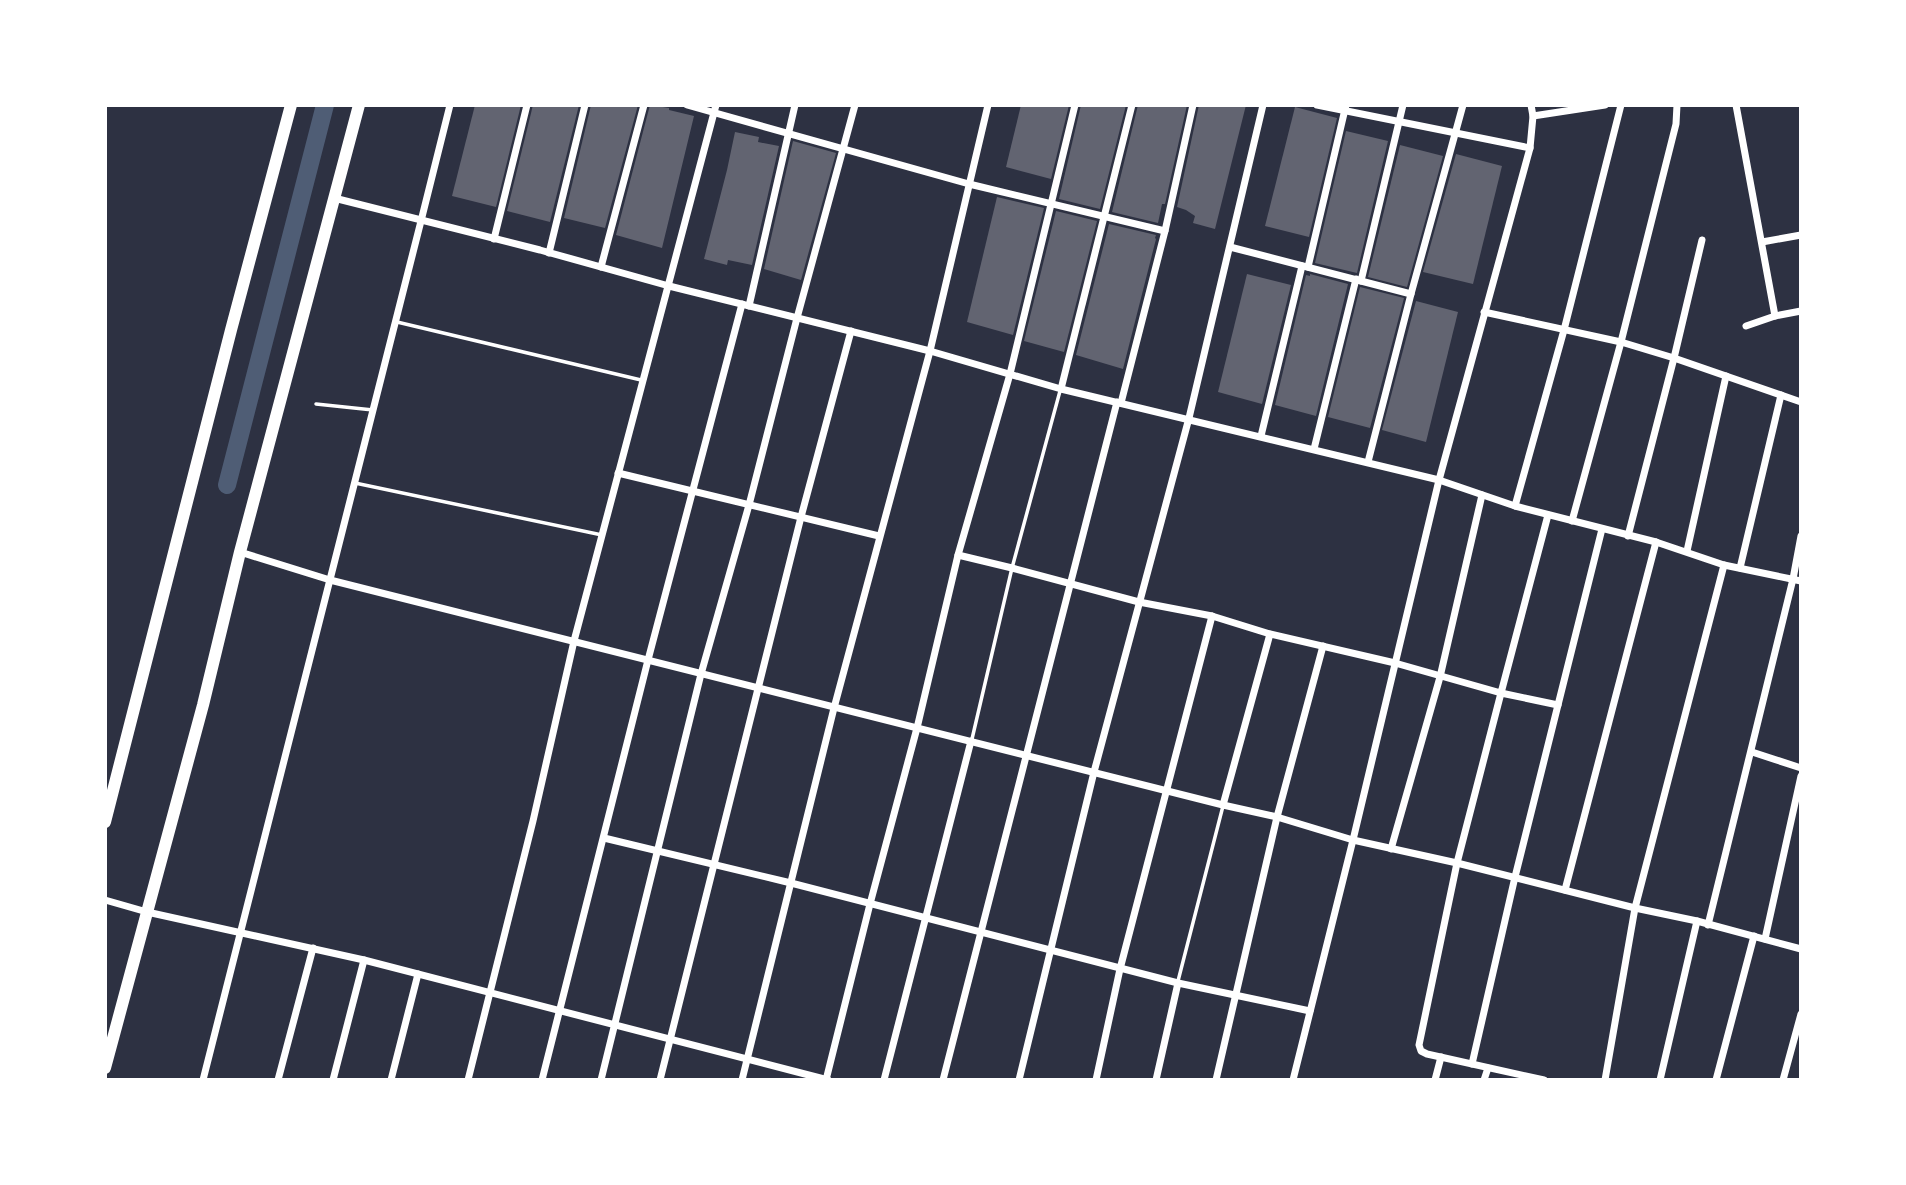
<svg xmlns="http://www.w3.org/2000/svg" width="1906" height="1185" viewBox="0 0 1906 1185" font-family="Figtree,sans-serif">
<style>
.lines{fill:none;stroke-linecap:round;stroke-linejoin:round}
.canal{stroke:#4f5d75;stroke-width:18}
.building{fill:#626471}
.service{stroke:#fff;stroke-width:3.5}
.minor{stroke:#fff;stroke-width:7}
.primary{stroke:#fff;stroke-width:12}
</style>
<rect width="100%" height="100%" fill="#2d3142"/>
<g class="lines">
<!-- canal -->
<polyline class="canal" points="227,485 325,105"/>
</g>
<!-- building -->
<g class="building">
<polygon points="475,105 521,105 496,207 452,196"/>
<polygon points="533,105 579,105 550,222 507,211"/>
<polygon points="591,105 638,105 605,228 564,218"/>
<polygon points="650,105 669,108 669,110 694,116 662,248 616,235"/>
<polygon points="1021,105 1069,105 1051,179 1006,167"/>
<polygon points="1081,105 1126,105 1100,209 1059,199"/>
<polygon points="1138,105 1187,105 1165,204 1162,204 1158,223 1112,212"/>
<polygon points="1199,105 1246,105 1215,229 1193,223 1195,216 1186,210 1177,207"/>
<polygon points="1295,107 1337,118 1309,237 1265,226"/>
<polygon points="1346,131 1388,141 1357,273 1315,263"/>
<polygon points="735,132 759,137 758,142 779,146 752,265 728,260 727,265 704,259 727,170"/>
<polygon points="793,141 836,153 801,280 764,269"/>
<polygon points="1400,145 1443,156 1407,287 1368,277"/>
<polygon points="1456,154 1502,166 1473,284 1423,272"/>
<polygon points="997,197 1044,208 1013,335 967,322"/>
<polygon points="1056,211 1097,221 1064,352 1024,341"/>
<polygon points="1109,224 1156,235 1155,238 1156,239 1123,369 1076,355"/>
<polygon points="1247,274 1291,285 1262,404 1218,392"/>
<polygon points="1310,274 1348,284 1316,416 1275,405 1306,275 1310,276"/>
<polygon points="1360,287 1404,298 1370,428 1328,417"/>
<polygon points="1416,301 1458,312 1426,442 1382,430"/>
</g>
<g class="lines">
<!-- service -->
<g class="service">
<polyline points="397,322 641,380"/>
<polyline points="316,404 373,410"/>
<polyline points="355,483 602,535"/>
<polyline points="972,739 1012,568 1060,391"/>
<polyline points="1178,981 1223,806"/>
</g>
<!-- minor -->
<g class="minor">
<polyline points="687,105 969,184 1165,231"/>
<polyline points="1317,105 1530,148"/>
<polyline points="1736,105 1775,316"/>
<polyline points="1533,116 1605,105"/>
<polyline points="334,198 540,250 669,286 930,351 1061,389 1439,480 1515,506 1656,542 1724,565 1801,581"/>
<polyline points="494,239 527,105"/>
<polyline points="1762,242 1801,235"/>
<polyline points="1230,247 1411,294"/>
<polyline points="549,253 585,105"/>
<polyline points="601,267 644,105"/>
<polyline points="1308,267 1346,105"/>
<polyline points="1361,281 1403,105"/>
<polyline points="749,306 795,105"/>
<polyline points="1484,312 1621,342 1674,358 1801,402"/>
<polyline points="1746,326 1775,316 1801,311"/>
<polyline points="1061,389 1132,105"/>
<polyline points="1121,403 1165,231 1193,105"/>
<polyline points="1261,436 1302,266"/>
<polyline points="1314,449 1356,279"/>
<polyline points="1368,462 1411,294 1463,105"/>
<polyline points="618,473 879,536"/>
<polyline points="1515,506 1564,330 1621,105"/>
<polyline points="1572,521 1621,342 1676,124 1677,105"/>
<polyline points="1628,536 1674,358 1702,240"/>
<polyline points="1687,551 1726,376"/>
<polyline points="240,552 330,580 1223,805 1277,817 1353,840 1457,863 1635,908 1697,921 1801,949"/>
<polyline points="958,555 1012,568 1139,602 1212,616 1270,634 1395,663 1501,693 1548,515"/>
<polyline points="1740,568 1781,395"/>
<polyline points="1752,752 1801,768"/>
<polyline points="1223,805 1270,634"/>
<polyline points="604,838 791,883 1178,983 1310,1011"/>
<polyline points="1391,849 1440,677 1482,495"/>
<polyline points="1565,890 1656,542"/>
<polyline points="105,900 147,912 364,960 828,1080"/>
<polyline points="1708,925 1793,579 1801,536"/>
<polyline points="1765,939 1801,776"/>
<polyline points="1472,1064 1515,877 1602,529"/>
<polyline points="203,1080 421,221 450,105"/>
<polyline points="278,1080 313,948"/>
<polyline points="333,1080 364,960"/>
<polyline points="391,1080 418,974"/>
<polyline points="468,1080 533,821 574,641 716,105"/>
<polyline points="542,1080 648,660 742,304"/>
<polyline points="601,1080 701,674 749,505 797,318 855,105"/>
<polyline points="660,1080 801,517 851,331"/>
<polyline points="742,1080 834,708 930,351 988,105"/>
<polyline points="826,1080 870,904 917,728 958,555 1010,374 1075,105"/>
<polyline points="884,1080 971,741"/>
<polyline points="943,1080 1117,402"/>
<polyline points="1019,1080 1094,772 1189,418 1263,105"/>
<polyline points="1096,1080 1120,969 1212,616"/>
<polyline points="1156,1080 1178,983"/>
<polyline points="1216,1080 1277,817 1323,646"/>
<polyline points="1293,1080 1353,840 1439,480 1530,148 1533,116 1531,105"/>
<polyline points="1435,1080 1441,1057"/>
<polyline points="1484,1080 1488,1068"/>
<polyline points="1544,1080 1427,1054 1421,1051 1419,1045 1457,863 1501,693 1558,705"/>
<polyline points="1605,1080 1635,908 1724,565"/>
<polyline points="1660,1080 1697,921"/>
<polyline points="1716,1080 1754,936"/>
<polyline points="1783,1080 1801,1014"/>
</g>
<!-- primary -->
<g class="primary">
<polyline points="105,822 231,330 291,105"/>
<polyline points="105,1068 203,705 240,552 359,105"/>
</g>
</g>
<!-- border -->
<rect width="1906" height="1185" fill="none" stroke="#ffffff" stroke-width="214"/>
</svg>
